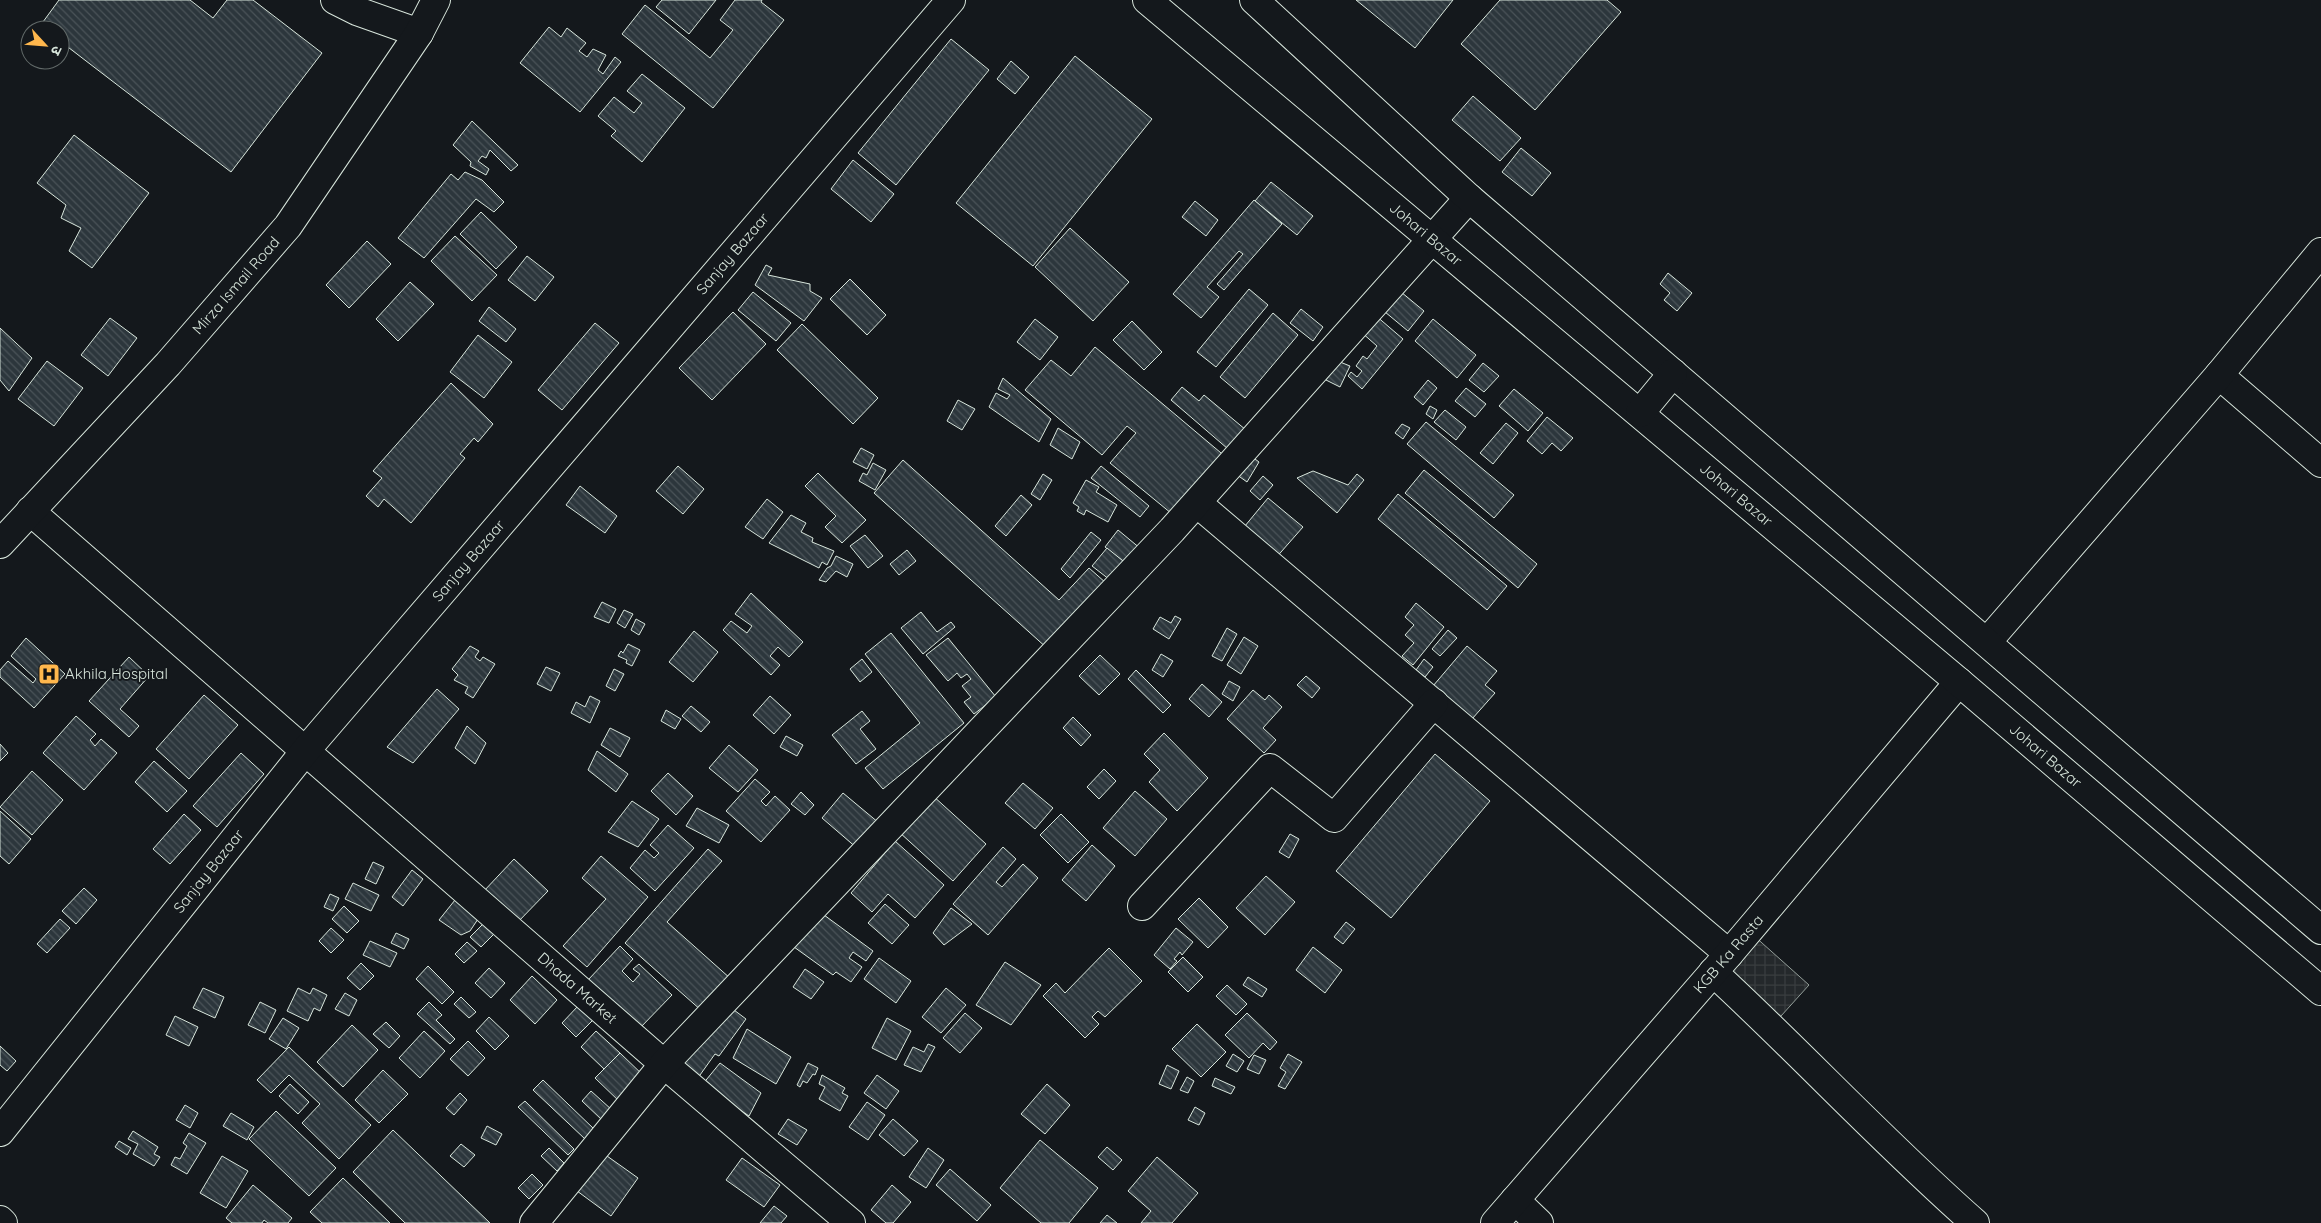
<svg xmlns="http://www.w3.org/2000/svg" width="2321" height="1223" viewBox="0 0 2321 1223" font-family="Quicksand,'Noto Sans Devanagari',sans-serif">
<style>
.plaza{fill:url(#plaza-grid);stroke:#939e99}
.building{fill:url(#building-back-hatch);stroke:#d8e6dc}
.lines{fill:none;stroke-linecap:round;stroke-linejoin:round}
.street-casing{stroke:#d8e6dc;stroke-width:30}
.secondary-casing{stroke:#d8e6dc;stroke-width:30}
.highway-casing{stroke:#d8e6dc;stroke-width:30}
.street{stroke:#14181c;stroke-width:28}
.secondary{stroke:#14181c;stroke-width:28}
.highway{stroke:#14181c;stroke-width:28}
.labels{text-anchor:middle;stroke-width:4;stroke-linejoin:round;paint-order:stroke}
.street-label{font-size:15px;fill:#d8e6dc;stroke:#14181c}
.poi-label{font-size:15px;fill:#d8e6dc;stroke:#14181c;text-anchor:start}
</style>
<defs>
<pattern id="plaza-grid" width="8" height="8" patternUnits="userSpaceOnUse" patternTransform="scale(1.25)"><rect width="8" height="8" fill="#24282b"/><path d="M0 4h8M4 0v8" fill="none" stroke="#393d3f"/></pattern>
<pattern id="building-back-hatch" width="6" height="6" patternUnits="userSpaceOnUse" patternTransform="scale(1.25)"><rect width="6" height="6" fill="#2c363c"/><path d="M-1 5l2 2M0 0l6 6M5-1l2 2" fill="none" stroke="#4a5358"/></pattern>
</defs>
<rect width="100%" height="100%" fill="#14181c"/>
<!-- plaza -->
<polygon class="plaza" points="1743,926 1809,985 1772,1026 1702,973"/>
<!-- building -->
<g class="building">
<polygon points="59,0 190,0 213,18 227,0 253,0 322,53 231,172 60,41 60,30 45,30 40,26"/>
<polygon points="662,0 716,0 689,34 656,7"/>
<polygon points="735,0 762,0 761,2 784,20 713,108 622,34 645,5 710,58 733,30 720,20"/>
<polygon points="1356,0 1453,0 1415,48"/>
<polygon points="1500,0 1607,0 1621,12 1535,110 1461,44"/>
<polygon points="549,27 561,37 567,28 586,43 579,51 587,57 593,49 606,55 598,70 603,74 615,57 621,62 580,112 520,63"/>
<polygon points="951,39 989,70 896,185 858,153"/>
<polygon points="1075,56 1152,119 1033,266 956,203"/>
<polygon points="1011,61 1029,77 1015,94 997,79"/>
<polygon points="642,74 685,108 642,162 611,136 616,131 598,116 614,97 634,113 642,103 627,91"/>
<polygon points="1473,96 1521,138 1500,161 1452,120"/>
<polygon points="472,121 518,165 511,171 490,150 486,158 482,156 478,161 489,169 486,175 470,166 471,162 453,145"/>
<polygon points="74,135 149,193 92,268 69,251 81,228 61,218 66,205 37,183"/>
<polygon points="1521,148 1551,173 1532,196 1502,172"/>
<polygon points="853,160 894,194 871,222 831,189"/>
<polygon points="465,172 482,180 504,202 494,212 476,199 424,258 398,238 451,174 458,180"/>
<polygon points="1271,182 1313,216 1297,235 1255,201"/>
<polygon points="1254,200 1282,224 1224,290 1217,284 1243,254 1239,251 1207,287 1219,297 1201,318 1173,294"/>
<polygon points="1195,201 1218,220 1206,236 1182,217"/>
<polygon points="481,212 517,247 496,269 460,234"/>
<polygon points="1070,228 1129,282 1093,321 1035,267"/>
<polygon points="455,236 497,275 472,301 431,261"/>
<polygon points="367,241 391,264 349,308 326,285"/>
<polygon points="527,256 554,277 535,301 508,280"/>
<polygon points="766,265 772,268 768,275 810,284 810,291 822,298 804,321 755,285"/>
<polygon points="1668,273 1692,293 1677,311 1664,300 1670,293 1660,284"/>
<polygon points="850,279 886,315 867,335 830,299"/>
<polygon points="410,282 434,304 398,341 376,319"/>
<polygon points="1395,287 1424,311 1408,331 1379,307"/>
<polygon points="1249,289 1268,305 1216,367 1197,352"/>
<polygon points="753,292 791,323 776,341 738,310"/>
<polygon points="489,307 516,329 506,342 479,321"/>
<polygon points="1301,309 1323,327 1313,341 1290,323"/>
<polygon points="733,312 766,344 712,400 679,368"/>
<polygon points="1273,313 1298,335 1245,398 1220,377"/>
<polygon points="1375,315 1403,339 1362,389 1348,376 1351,372 1357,377 1362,371 1356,366 1363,356 1367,359 1377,346 1361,332"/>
<polygon points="110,318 137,338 108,376 81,355"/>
<polygon points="1035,319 1058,337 1040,360 1017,342"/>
<polygon points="1433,319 1476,355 1457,378 1415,341"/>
<polygon points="1132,321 1162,352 1144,370 1113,340"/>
<polygon points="595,323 619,343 562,410 538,390"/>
<polygon points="802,324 878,398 853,424 777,350"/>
<polygon points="0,328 32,358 9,391 0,380"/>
<polygon points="478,335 512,362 484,398 450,372"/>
<polygon points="1095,347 1227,458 1177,518 1110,463 1136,433 1127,426 1102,455 1025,390 1051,360 1071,376"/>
<polygon points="1335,360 1350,366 1340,387 1326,380"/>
<polygon points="47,361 83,388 54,426 18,399"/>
<polygon points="1483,363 1499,376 1484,392 1469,380"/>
<polygon points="1003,378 1051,419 1039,442 989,407 996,393 1007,399 1010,395 998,389"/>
<polygon points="1428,380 1437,388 1423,405 1414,397"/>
<polygon points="451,383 493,424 478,442 474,438 460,454 465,458 411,523 384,499 378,507 366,496 382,478 373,471"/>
<polygon points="1182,387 1199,401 1204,395 1252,435 1235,455 1171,400"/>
<polygon points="1466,388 1486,404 1475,417 1455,401"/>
<polygon points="1514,389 1543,413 1528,431 1499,406"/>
<polygon points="958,400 975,409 962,430 947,421"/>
<polygon points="1430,406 1437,410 1433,419 1426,414"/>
<polygon points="1445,410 1466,427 1456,440 1434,422"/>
<polygon points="1547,417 1573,438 1561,451 1552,443 1542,454 1527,441"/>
<polygon points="1426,422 1514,495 1494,518 1407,444"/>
<polygon points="1506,423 1518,433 1493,464 1480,453"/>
<polygon points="1402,424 1410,428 1403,439 1395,433"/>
<polygon points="1058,428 1080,442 1072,459 1050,445"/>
<polygon points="861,448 874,455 867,469 853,462"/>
<polygon points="1247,453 1259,462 1247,482 1233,472"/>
<polygon points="903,460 1059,600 1089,568 1106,583 1048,649 874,493"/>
<polygon points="873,463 886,470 875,490 859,481 863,473 867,475"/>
<polygon points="678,466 704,489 683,514 656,491"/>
<polygon points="1101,466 1149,506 1140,517 1091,478"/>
<polygon points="1424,470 1537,564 1518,588 1405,493"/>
<polygon points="1313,471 1348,485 1357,474 1364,480 1337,513 1297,478"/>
<polygon points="818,473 866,520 842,543 825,527 836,516 805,486"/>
<polygon points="1043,474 1052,480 1040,500 1031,494"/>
<polygon points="1263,476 1273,485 1260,500 1250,491"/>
<polygon points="1086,480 1099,487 1096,492 1117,505 1108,522 1086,510 1084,515 1077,511 1079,507 1073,503"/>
<polygon points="580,486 617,516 605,533 566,505"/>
<polygon points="1398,494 1507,586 1487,610 1378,519"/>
<polygon points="1021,495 1032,505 1006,536 995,526"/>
<polygon points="1268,498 1303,527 1274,560 1240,532"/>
<polygon points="767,499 783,512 763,539 745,527"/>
<polygon points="791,515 806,523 801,532 813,538 812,542 834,551 827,565 822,562 819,568 769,543"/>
<polygon points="1118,530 1141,549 1128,565 1105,547"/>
<polygon points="1091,532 1101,540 1070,578 1061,569"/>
<polygon points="865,535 883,556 868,568 850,546"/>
<polygon points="1107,548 1128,565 1114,583 1092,566"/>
<polygon points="907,550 916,561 899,575 890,564"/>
<polygon points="836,556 853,564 847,577 836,571 826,582 819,580 827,568 831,566"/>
<polygon points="751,593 803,642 789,657 778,647 770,656 780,665 771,675 723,630 731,621 747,633 752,626 735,614"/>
<polygon points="602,602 616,609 609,623 594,617"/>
<polygon points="1416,603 1444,627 1413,665 1402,656 1414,643 1405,635 1414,625 1405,617"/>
<polygon points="624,610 633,614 625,628 617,623"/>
<polygon points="921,612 937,632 951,622 955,627 923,654 901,628"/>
<polygon points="1175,616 1181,619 1169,639 1153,629 1160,617 1171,623"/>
<polygon points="636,619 645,624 639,635 631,630"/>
<polygon points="1227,628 1237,634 1222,661 1212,656"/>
<polygon points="1448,630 1457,638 1440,656 1432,649"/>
<polygon points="694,631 718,652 693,682 669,662"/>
<polygon points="891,633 964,723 883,789 865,768 920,723 865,654"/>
<polygon points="1244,637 1258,646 1241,674 1227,665"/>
<polygon points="26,638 65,674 34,708 0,677 0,670 8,661 33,683 36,679 11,656"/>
<polygon points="948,638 996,697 974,714 964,702 971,697 962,686 971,679 967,674 961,678 957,673 948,681 926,655"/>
<polygon points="628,644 640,650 632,666 626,663 627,660 618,656 621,651 623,653"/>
<polygon points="470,646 479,651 475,657 480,661 483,657 495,664 473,698 465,693 468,687 454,680 458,675 452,669"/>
<polygon points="1467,646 1497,671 1485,685 1495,693 1472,719 1433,686"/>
<polygon points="1161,654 1173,661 1163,677 1152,670"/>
<polygon points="1100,655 1120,674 1099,695 1079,676"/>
<polygon points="129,657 149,676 120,709 139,726 129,737 89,701"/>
<polygon points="862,659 872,672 860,682 850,669"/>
<polygon points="1424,659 1433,667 1425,677 1416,670"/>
<polygon points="546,667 560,673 551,691 537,684"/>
<polygon points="614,669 624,674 615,691 606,686"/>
<polygon points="1136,670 1171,705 1163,713 1128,679"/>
<polygon points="1306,676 1320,688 1312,698 1297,685"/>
<polygon points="1229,681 1240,687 1233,701 1222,694"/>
<polygon points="1202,684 1222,702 1209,717 1189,699"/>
<polygon points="437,689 459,709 413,763 387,747"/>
<polygon points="1253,690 1265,700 1269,695 1282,707 1263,728 1276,740 1264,753 1227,719"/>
<polygon points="204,695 238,725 189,779 156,749"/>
<polygon points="590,696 600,701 590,723 571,713 576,702 585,707"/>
<polygon points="770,696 791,715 774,734 753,715"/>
<polygon points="691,706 710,722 701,732 682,716"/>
<polygon points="666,710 681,719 675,729 661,721"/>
<polygon points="862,711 870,721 860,729 876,749 856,764 832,735"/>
<polygon points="76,716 96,734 90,740 95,746 101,739 117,753 84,790 43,753"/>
<polygon points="1073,717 1091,735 1081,746 1063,728"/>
<polygon points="467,726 486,743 475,764 455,748"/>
<polygon points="610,728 630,738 620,757 601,745"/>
<polygon points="1164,733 1208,778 1177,811 1149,782 1160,770 1144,754"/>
<polygon points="786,736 803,745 797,756 780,747"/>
<polygon points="0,744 8,753 0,761"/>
<polygon points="729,745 758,770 738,792 709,768"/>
<polygon points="597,751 628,774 616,792 588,770"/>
<polygon points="241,753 264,774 217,827 193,806"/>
<polygon points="1435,754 1490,801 1391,918 1336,871"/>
<polygon points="154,761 187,791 167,812 135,782"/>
<polygon points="1104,769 1116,781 1099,799 1087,787"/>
<polygon points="32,771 63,800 32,835 0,807"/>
<polygon points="668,773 693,796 676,815 651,791"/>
<polygon points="755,779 770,792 761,801 766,806 775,796 790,810 761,842 726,811"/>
<polygon points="1023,783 1053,808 1035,829 1005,803"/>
<polygon points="1135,791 1167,819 1135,856 1103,828"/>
<polygon points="801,792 814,805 805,815 791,804"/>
<polygon points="843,793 879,823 858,849 822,818"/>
<polygon points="932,795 986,844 953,881 899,832"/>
<polygon points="632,801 659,819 638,847 608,832"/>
<polygon points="697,808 729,825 719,843 686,826"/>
<polygon points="0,811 31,839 9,864 0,856"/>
<polygon points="184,814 201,830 170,864 153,849"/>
<polygon points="1061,814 1089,842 1068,863 1040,835"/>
<polygon points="668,825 694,848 655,891 630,868 645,850 654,858 659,853 650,845"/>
<polygon points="1290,834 1299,839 1289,858 1279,852"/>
<polygon points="895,841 944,885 915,918 888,894 872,912 851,893"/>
<polygon points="1092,845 1115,866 1086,901 1062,880"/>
<polygon points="1003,847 1016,859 996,882 1002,887 1023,864 1038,878 988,935 953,904"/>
<polygon points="708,849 722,861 667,922 731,979 702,1011 625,943"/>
<polygon points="601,856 648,897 587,967 563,946 606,899 582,878"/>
<polygon points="514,859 548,891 516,924 483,892"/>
<polygon points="373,862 384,867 376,884 365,879"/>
<polygon points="412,870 423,879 403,906 392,897"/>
<polygon points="1266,876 1295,902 1265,935 1236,908"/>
<polygon points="353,883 379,895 371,911 345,899"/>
<polygon points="84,888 97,900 76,924 62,911"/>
<polygon points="330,894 339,898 333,911 324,907"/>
<polygon points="1199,898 1228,927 1208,948 1178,919"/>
<polygon points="455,900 478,919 470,931 461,935 439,920"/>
<polygon points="885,904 909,925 892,944 868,923"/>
<polygon points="344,906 359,921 347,933 332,919"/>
<polygon points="951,908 972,924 944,945 933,933"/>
<polygon points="820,912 873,951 866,961 853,952 849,958 862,967 851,982 836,972 833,975 794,947"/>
<polygon points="60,919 70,928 47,953 37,944"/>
<polygon points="485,922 496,932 481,947 470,937"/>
<polygon points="1346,922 1355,929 1343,944 1334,937"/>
<polygon points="331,928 344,940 331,953 319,941"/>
<polygon points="1176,928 1193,942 1182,955 1180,952 1174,959 1177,961 1170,969 1154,955"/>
<polygon points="396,933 409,939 404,949 391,943"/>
<polygon points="370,941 397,953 390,967 363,955"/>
<polygon points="467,942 477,951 464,963 455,954"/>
<polygon points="620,946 633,959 622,971 633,982 640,974 633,969 639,964 672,995 639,1029 588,980"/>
<polygon points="1313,947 1342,970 1325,993 1296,970"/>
<polygon points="1109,948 1142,981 1105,1017 1098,1011 1092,1017 1099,1024 1085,1038 1043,996 1056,983 1065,993"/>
<polygon points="1183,957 1203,977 1188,992 1168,972"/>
<polygon points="879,958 911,981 896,1003 864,979"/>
<polygon points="1005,962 1041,985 1011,1025 976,1005"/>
<polygon points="361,963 374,976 360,990 347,978"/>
<polygon points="428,966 454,992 442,1004 416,979"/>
<polygon points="489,968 505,983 491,998 475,983"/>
<polygon points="805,969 824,982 811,999 793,987"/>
<polygon points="532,976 557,1000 535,1024 510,1000"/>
<polygon points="1248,977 1267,989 1262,997 1243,985"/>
<polygon points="1227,985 1247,1004 1236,1015 1216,996"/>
<polygon points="203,988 224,997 215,1018 193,1008"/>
<polygon points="298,988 310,994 313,988 327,995 320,1011 314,1008 308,1021 287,1011"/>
<polygon points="946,988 966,1005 941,1033 922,1017"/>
<polygon points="345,993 357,1000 349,1016 335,1009"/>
<polygon points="461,997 476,1012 469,1018 454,1004"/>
<polygon points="260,1002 276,1010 265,1033 248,1025"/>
<polygon points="429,1002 442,1015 436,1020 455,1039 450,1044 417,1014"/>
<polygon points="726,1004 746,1019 719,1056 715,1054 695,1082 675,1068"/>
<polygon points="578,1006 593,1020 576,1037 562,1023"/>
<polygon points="965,1013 982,1028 960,1053 943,1038"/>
<polygon points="1247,1013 1277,1042 1270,1050 1263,1043 1249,1058 1225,1035"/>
<polygon points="175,1016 198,1027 189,1046 166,1035"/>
<polygon points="489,1017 509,1036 495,1050 476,1031"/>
<polygon points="283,1018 299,1028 286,1049 269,1039"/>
<polygon points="887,1018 911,1031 896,1060 872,1048"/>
<polygon points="386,1022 400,1036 389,1048 373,1034"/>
<polygon points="1197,1024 1226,1052 1201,1077 1172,1049"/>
<polygon points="352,1025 378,1050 343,1087 317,1062"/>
<polygon points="747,1029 791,1057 776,1084 733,1058"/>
<polygon points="424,1031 445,1051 420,1078 399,1058"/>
<polygon points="596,1031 620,1053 604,1069 581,1047"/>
<polygon points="468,1041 485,1058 468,1076 450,1059"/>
<polygon points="928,1044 935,1047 921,1072 904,1065 913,1047 924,1052"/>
<polygon points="0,1046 16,1061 7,1071 0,1065"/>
<polygon points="289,1047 371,1125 339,1159 302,1123 320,1104 289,1075 271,1093 257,1080"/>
<polygon points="620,1053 646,1078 621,1103 595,1078"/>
<polygon points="1233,1054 1244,1061 1237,1072 1226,1066"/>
<polygon points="1288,1054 1302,1062 1285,1089 1278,1086 1286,1072 1280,1068"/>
<polygon points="1254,1055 1266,1060 1259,1074 1247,1069"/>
<polygon points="720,1063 761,1093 749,1116 702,1085"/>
<polygon points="808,1063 818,1068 815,1075 813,1074 807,1083 803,1081 800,1087 797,1085"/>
<polygon points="1167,1065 1179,1071 1171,1089 1159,1084"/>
<polygon points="383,1070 408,1094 379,1123 355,1100"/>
<polygon points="822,1075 845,1088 842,1093 848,1096 840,1111 819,1099 825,1087 819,1084"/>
<polygon points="877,1075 899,1091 886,1109 864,1093"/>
<polygon points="1187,1077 1194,1081 1188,1093 1180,1090"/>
<polygon points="1215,1078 1235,1087 1231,1094 1212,1086"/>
<polygon points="543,1080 594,1129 585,1139 533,1090"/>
<polygon points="290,1084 309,1102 298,1114 279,1096"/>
<polygon points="1047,1084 1070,1105 1045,1134 1021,1114"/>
<polygon points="591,1091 612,1110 602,1120 582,1101"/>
<polygon points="460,1093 467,1100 454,1115 446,1108"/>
<polygon points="525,1101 574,1149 568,1155 518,1107"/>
<polygon points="867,1102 885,1115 868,1140 849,1127"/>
<polygon points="185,1105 198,1113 190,1128 176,1120"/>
<polygon points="1195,1107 1205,1113 1199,1125 1188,1120"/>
<polygon points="276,1111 336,1168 309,1196 249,1139"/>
<polygon points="231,1113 254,1127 247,1140 223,1126"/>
<polygon points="788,1119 807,1130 797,1145 778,1134"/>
<polygon points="893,1119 918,1141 904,1156 879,1135"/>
<polygon points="487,1126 502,1134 496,1145 481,1138"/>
<polygon points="393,1130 490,1223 405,1223 353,1172"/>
<polygon points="133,1131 158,1147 154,1154 160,1157 154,1166 133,1154 138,1144 128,1139"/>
<polygon points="189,1133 206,1143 187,1174 171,1165 175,1157 180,1159 187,1146 183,1143"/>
<polygon points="1040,1140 1098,1188 1069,1223 1041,1223 1000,1188"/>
<polygon points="119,1141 131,1148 127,1155 115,1147"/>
<polygon points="461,1144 475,1155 464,1167 450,1156"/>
<polygon points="1107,1147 1122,1160 1113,1170 1098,1157"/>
<polygon points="549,1148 564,1163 557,1171 541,1156"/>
<polygon points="928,1148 944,1160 926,1188 909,1177"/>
<polygon points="600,1151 638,1178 611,1216 573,1188"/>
<polygon points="222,1156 248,1171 226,1208 200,1193"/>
<polygon points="1157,1157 1198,1193 1172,1223 1141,1223 1151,1211 1128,1191"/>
<polygon points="742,1158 780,1185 764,1207 726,1180"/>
<polygon points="950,1169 991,1205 977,1221 936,1185"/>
<polygon points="532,1174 543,1185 529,1199 518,1188"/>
<polygon points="343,1178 390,1223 322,1223 310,1212"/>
<polygon points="253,1185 292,1218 288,1223 268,1223 264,1220 262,1223 232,1223 226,1218"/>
<polygon points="892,1185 911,1202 893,1223 886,1223 871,1210"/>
<polygon points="774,1206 787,1216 781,1223 760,1223"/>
<polygon points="1107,1215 1117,1223 1100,1223"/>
</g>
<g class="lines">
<!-- street casing -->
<g class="street-casing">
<g id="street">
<polyline points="335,0 357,11 419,33"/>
<polyline points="2219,375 2321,463"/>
<polyline points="1197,503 1729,954"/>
<path id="s1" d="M30,511L664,1064L851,1223"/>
<polyline points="1987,642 2219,375 2321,252"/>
<polyline points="1142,906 1270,768 1334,818 1434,703"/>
<path d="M1713,972C1802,1054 1884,1143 1975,1223"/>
<polyline points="1515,1200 1539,1223"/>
<polyline points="0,1220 3,1223"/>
<polyline points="534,1223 664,1064 1172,530 1469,198"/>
<path id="s2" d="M1495,1223L1729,954L1959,682"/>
</g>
</g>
<!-- secondary casing -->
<g class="secondary-casing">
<g id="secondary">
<path id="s3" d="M1147,0L1959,682L2321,991"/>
<polyline points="1254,0 1469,198 2321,930"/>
<polyline points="1640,413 1673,373"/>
<path id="s4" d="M0,1132L306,750L951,0"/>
</g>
</g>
<!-- highway casing -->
<g class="highway-casing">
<g id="highway">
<path id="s5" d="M0,544L168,364L288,226L419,33L436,0"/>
</g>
</g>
<!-- street -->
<use href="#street" class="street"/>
<!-- secondary -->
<use href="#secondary" class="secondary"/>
<!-- highway -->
<use href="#highway" class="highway"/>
</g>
<!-- icons -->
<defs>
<g id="hospital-square" transform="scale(1.125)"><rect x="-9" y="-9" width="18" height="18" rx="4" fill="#ffb74d" stroke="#14181c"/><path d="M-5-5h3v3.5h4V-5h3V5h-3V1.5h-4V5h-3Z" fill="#111"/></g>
</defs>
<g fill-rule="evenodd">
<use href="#hospital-square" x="49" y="674"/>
</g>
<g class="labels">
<!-- street labels -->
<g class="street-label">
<text dy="5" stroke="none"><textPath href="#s3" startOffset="364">Johari Bazar</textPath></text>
<text dy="5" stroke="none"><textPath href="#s4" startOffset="1144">Sanjay Bazaar</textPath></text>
<text dy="5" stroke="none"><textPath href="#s5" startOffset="350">Mirza Ismail Road</textPath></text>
<text dy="5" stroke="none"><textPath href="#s3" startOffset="769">Johari Bazar</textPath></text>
<text dy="5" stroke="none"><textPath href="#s4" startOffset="739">Sanjay Bazaar</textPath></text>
<text dy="5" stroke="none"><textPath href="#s3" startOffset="1174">Johari Bazar</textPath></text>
<text dy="5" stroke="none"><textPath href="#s4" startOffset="334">Sanjay Bazaar</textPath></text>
<text dy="5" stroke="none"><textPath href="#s2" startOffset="356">KGB Ka Rasta</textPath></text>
<text dy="5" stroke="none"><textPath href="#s1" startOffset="726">Dhada Market</textPath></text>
</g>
<!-- poi labels -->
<g class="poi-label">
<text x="65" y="679">Akhila Hospital</text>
</g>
</g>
<!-- north arrow -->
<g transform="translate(45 45) rotate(116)"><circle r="24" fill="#14181c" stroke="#626a69"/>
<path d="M0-4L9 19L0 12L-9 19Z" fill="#ffb74d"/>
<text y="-8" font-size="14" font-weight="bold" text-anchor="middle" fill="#d8e6dc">उ</text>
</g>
</svg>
